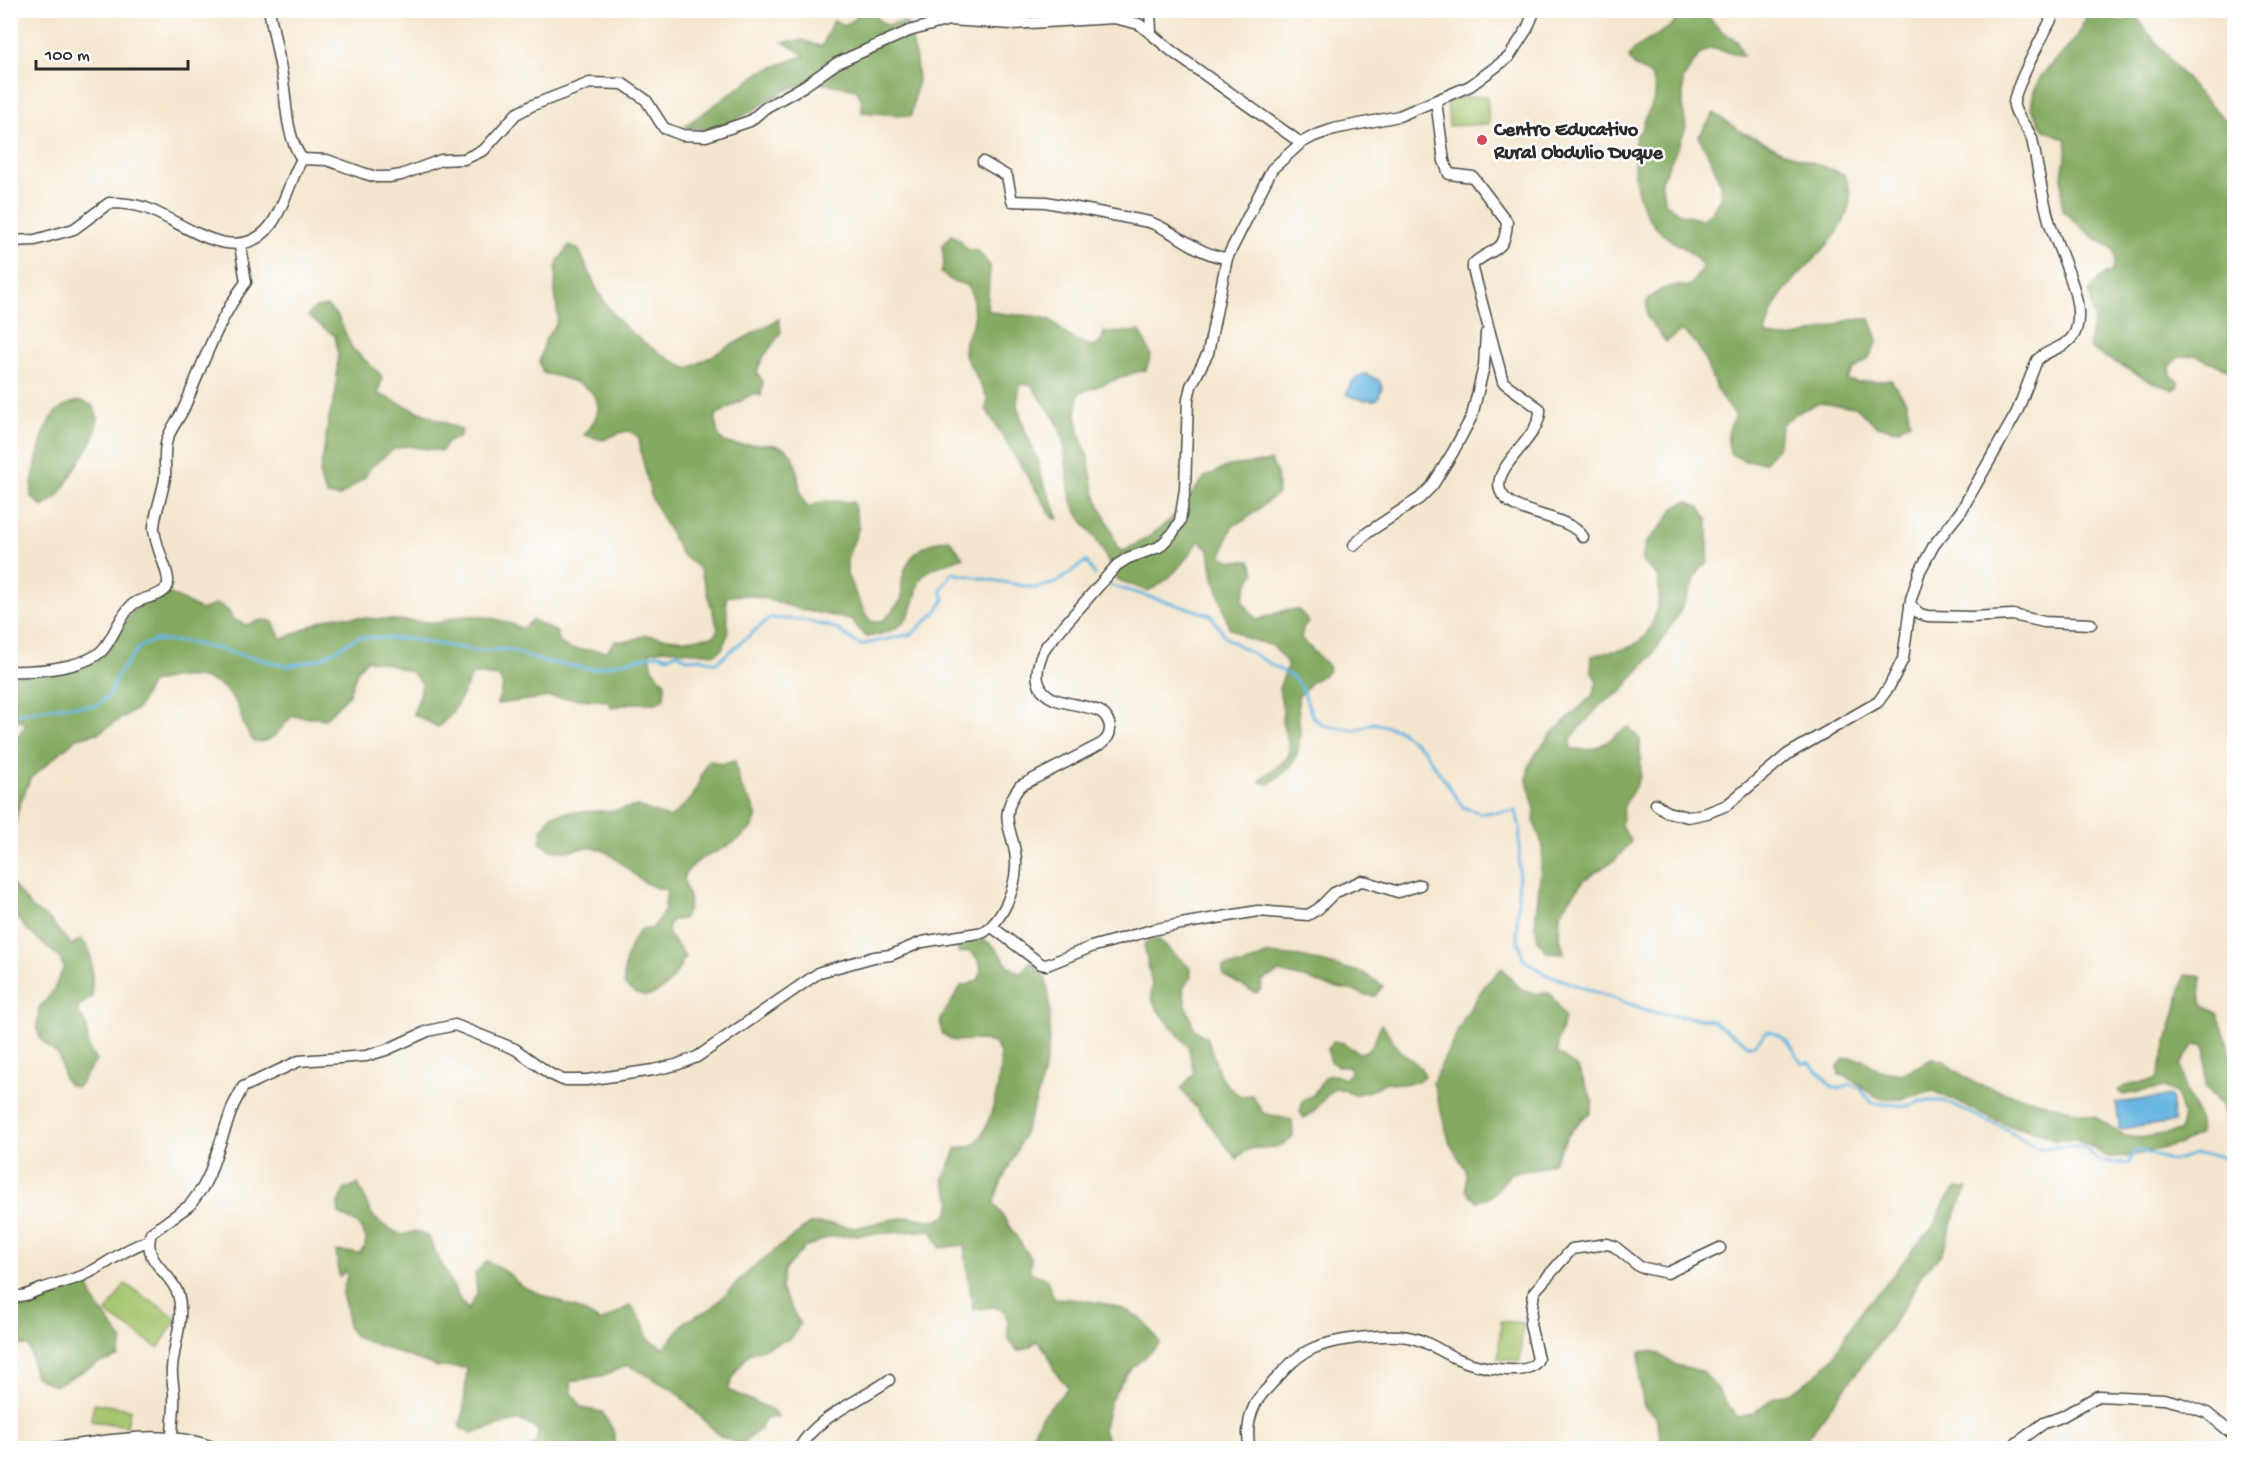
<svg xmlns="http://www.w3.org/2000/svg" width="2245" height="1459" viewBox="0 0 2245 1459" font-family="'Gochi Hand',sans-serif">
<style>
.green{fill:#a4c46c;stroke:#68784c;stroke-width:1.5}
.forest{fill:#83aa60;stroke:#576a46;stroke-width:1.5}
.water{fill:#67b6e1;stroke:#497086;stroke-width:1.5}
.lines{fill:none;stroke-linecap:round;stroke-linejoin:round}
.stream{stroke:#67b6e1;stroke-width:3}
.street-casing{stroke:#494743;stroke-width:13}
.street{stroke:#fff;stroke-width:10}
.poi-dot{fill:#d1495b;stroke:#fff;stroke-width:2}
.labels{text-anchor:middle;stroke-width:5;stroke-linejoin:round;paint-order:stroke}
.poi-label{font-size:20px;font-weight:bold;fill:#2b2b2b;stroke:#fff;text-anchor:start}
</style>
<rect width="100%" height="100%" fill="#fff"/>
<filter id="ink" filterUnits="userSpaceOnUse"><feTurbulence type="fractalNoise" baseFrequency=".0167" numOctaves="2"/><feDisplacementMap in="SourceGraphic" scale="12" xChannelSelector="R" yChannelSelector="G"/><feConvolveMatrix kernelMatrix="1 2 1 2 8 2 1 2 1" color-interpolation-filters="sRGB"/></filter>
<filter id="wash" filterUnits="userSpaceOnUse"><feTurbulence type="fractalNoise" baseFrequency=".008" numOctaves="4" result="noise"/><feDisplacementMap in="SourceGraphic" scale="24" xChannelSelector="R" yChannelSelector="G"/><feGaussianBlur stdDeviation="1.35" result="paint"/><feColorMatrix in="noise" values="0 0 0 0 0 0 0 0 0 0 0 0 0 0 0 0 0 1.4 0 .05"/><feComposite in="paint" operator="in"/></filter>
<g filter="url(#wash)">
<rect width="100%" height="100%" fill="#f4e6ce"/>
<!-- green -->
<g class="green">
<polygon points="1487,96 1489,124 1449,126 1447,99"/>
<polygon points="125,1284 177,1318 158,1348 106,1313"/>
<polygon points="1501,1321 1523,1323 1520,1361 1498,1359"/>
<polygon points="94,1403 130,1409 127,1426 91,1421"/>
</g>
<!-- forest -->
<g class="forest">
<path d="M857,11H876L877,19L887,25L904,22L908,25L915,53L918,79L911,116L862,112V101L856,89C836,85 811,80 791,88C757,103 724,140 685,126L761,72L805,55L783,42L803,40L822,47L832,22L835,21L844,26L856,18Z"/>
<path d="M1685,11H1703L1720,30L1737,41L1743,56L1710,48L1698,56L1683,79V110L1686,127L1679,145L1661,181L1665,203L1681,214L1701,220C1739,196 1712,166 1699,136L1714,113L1743,133L1761,140L1781,151L1844,174C1846,179 1849,186 1850,192C1853,237 1797,267 1776,303C1771,312 1768,324 1765,334C1790,345 1822,329 1846,321C1853,319 1862,319 1870,319L1878,340L1868,359L1854,370L1846,380L1857,382L1891,380L1906,401L1910,422L1897,430L1877,426L1855,407L1818,403L1797,413L1781,425L1779,445L1765,462L1745,461L1731,454C1725,438 1728,430 1735,415C1731,406 1723,402 1719,393C1707,373 1704,341 1681,331L1666,342L1647,317V301C1658,289 1671,283 1687,287L1692,283L1703,268C1690,247 1681,249 1664,235C1636,213 1630,168 1636,135C1642,131 1643,126 1645,119C1653,99 1661,96 1650,74L1635,67L1629,58L1634,49L1670,27Z"/>
<path d="M2089,11H2112L2115,19L2122,22L2131,19L2134,15L2196,91L2234,128V372L2195,355L2177,358L2170,367L2171,375L2179,383L2178,387L2173,390L2146,379L2092,350L2089,344L2094,319L2089,292L2099,278L2112,271C2114,265 2117,259 2114,252C2111,245 2105,244 2100,241C2085,233 2077,220 2062,211V175L2067,147L2066,139L2044,130L2031,108C2036,65 2056,68 2077,36C2082,28 2085,19 2089,11Z"/>
<path d="M951,235L959,239L966,249L978,251L990,266L987,310C1006,318 1028,312 1048,319C1056,322 1059,329 1066,334C1073,339 1083,343 1092,346L1101,343L1104,332L1109,333L1140,331L1151,355L1146,370L1136,372L1079,393L1076,414L1080,436L1088,458L1095,495L1111,529L1117,548L1124,551L1150,536L1170,520L1205,477L1229,466L1271,461L1277,474L1278,493L1245,520L1233,525L1227,538L1222,556L1231,561H1250L1255,572L1247,585L1242,601L1257,620L1286,610H1299L1309,622L1303,628L1301,638L1329,667L1328,672L1311,682L1298,697C1298,721 1305,745 1291,766C1286,773 1275,779 1268,784L1260,782L1263,777L1283,762L1289,755V744L1282,722L1283,711L1279,688L1287,668V663L1273,646L1246,638L1229,627L1212,572L1209,549L1199,541C1185,560 1171,582 1147,591L1116,579C1111,568 1106,557 1100,546C1092,531 1079,521 1073,504C1064,478 1069,448 1057,423C1051,409 1038,399 1032,385L1020,384L1017,405L1026,433L1039,463L1040,474L1059,519L1053,518L986,409L988,399L964,354L965,341L974,321L973,298L967,285L952,281L941,273L944,263L942,246Z"/>
<path d="M569,246L579,250C586,265 592,280 599,293C619,329 653,351 688,369L779,319L781,332C773,347 760,356 757,373L763,382L761,396L754,393L716,415C713,463 755,436 782,447C805,457 792,490 808,507L826,501L853,502L859,527L847,559V575L866,615L872,622L884,620L902,599C899,564 915,544 949,539L963,557C950,563 931,566 921,578C918,582 917,590 916,595C909,625 896,632 867,637L858,629L853,620C835,616 817,613 799,609C773,602 753,591 726,597L728,634L722,649L715,654L663,649L649,652L653,669L665,683L664,698L657,703H630L612,708L608,701L550,697L497,704L503,686L499,677L473,674L452,714L438,727L413,714L420,695L422,683L411,672L381,662L367,660L358,669L349,694L325,719L292,716C277,730 277,742 254,742C251,737 247,731 244,726C242,720 241,713 238,707C220,671 185,673 151,683L138,708L98,733L77,738L30,779L18,809L15,824H11V744L27,724L11,717L10,675C34,675 77,675 97,660C117,645 121,620 140,605C147,599 160,597 169,593L201,610L216,604L220,605L229,612L233,619L246,625C256,622 264,618 273,622L280,637L284,639L321,621L336,616L439,623C464,610 496,616 520,628H524L532,620L557,632L560,643L570,649L607,651L615,641H630L645,635L684,640L714,636L718,629L700,569L682,555L652,499L641,453L639,438L630,431L622,432L603,440L584,435C588,430 593,424 595,419C610,387 565,378 543,373L539,362L546,338L555,326L558,318L555,292L556,269L558,261Z"/>
<polygon points="327,306 338,317 352,348 380,374 382,378 378,394 462,430 459,438 448,441 442,451 407,446 394,449 371,467 365,477 339,497 327,495 321,482 320,474 329,418 336,392 338,353 335,336 307,316 315,308"/>
<path d="M82,401L93,406L98,418L94,438L58,497L43,507L31,497C31,483 34,473 37,460C44,431 48,404 82,401Z"/>
<path d="M1686,501L1700,507L1708,520V562L1701,567L1678,615L1651,657L1631,678L1623,691L1601,704L1572,737L1570,748C1601,755 1604,740 1629,727L1640,740L1641,776L1624,806L1621,825L1631,842L1616,859L1584,880L1560,913L1559,933L1564,953L1547,952L1538,940L1535,926L1543,846L1534,822L1535,810L1527,780L1529,765L1539,749L1552,733L1592,696L1597,682L1591,670L1592,656C1607,650 1628,652 1641,640C1654,628 1665,592 1656,575C1653,570 1646,566 1642,562L1645,544L1665,522L1673,509Z"/>
<path d="M708,760L722,764L735,761C737,770 738,780 742,788C746,797 757,807 756,818C752,838 717,851 701,859C694,863 690,869 684,875C684,895 697,898 683,919L673,920L668,925V934L685,956C674,982 650,1013 624,984C623,964 628,945 641,929H652L664,912L667,890C638,887 627,863 604,851C588,842 568,855 552,850C548,849 544,845 540,843L543,828L552,815L569,812L610,811L638,806L670,818L692,798Z"/>
<path d="M11,883L33,909L50,920L71,945L81,939C96,952 91,979 92,997L79,1007L78,1012L87,1026L88,1047L96,1061L77,1087L69,1085L64,1079L59,1056L41,1040L37,1029L39,1008L52,993L64,967L59,957L27,930L11,911Z"/>
<path d="M982,939C993,944 998,950 1004,960C1007,966 1015,970 1020,974L1031,961C1046,971 1048,982 1049,1000C1054,1051 1038,1102 1018,1148C1010,1166 998,1184 994,1203L1031,1259L1030,1272L1046,1278L1054,1298C1080,1299 1122,1302 1142,1320C1149,1326 1154,1336 1160,1343L1127,1373L1110,1401L1103,1431L1109,1442L1119,1448H1028C1032,1436 1036,1423 1044,1413C1052,1404 1061,1397 1068,1387L1055,1372L1047,1352L1037,1341L1029,1347L1018,1351L1008,1340V1320L1004,1310L994,1307L973,1310L964,1245L940,1248L931,1230L829,1237L804,1248L784,1270L781,1289L800,1324L792,1338L749,1354L736,1371L728,1390L770,1409L778,1417L765,1419L760,1429L741,1445L720,1436L675,1391L628,1365L602,1376L571,1381L572,1393L582,1408L602,1412L613,1430L616,1448H596L595,1445L580,1448H529L536,1443L538,1430L520,1420L472,1433L460,1428L464,1406L467,1368L438,1367L355,1337L347,1326V1310L342,1295L347,1276L345,1271L339,1277L336,1251L359,1253L365,1247L366,1237L357,1223L339,1214L338,1204L345,1189L358,1184C363,1193 366,1202 370,1211C376,1223 390,1229 402,1235L416,1231L428,1237L459,1298L468,1310L477,1293L475,1273L487,1261L508,1273L521,1286L580,1310L601,1322L631,1305L643,1323L648,1340L664,1348L686,1321L712,1308L751,1269L809,1224H831L856,1228L887,1220L910,1217L936,1221L947,1216L952,1202L943,1180L957,1148C961,1147 967,1147 971,1146C990,1137 1005,1070 999,1051C999,1050 995,1044 994,1043L981,1040L954,1041L942,1034L940,1020L961,986L970,984L979,979C983,966 980,959 969,951L960,953L956,948V941Z"/>
<path d="M1150,939L1159,940L1190,968L1191,979L1183,987C1183,1002 1190,1014 1194,1029L1208,1039L1220,1076L1227,1085L1240,1096L1252,1095L1263,1113L1292,1120L1293,1136C1290,1138 1286,1144 1282,1145C1264,1152 1251,1141 1237,1159L1181,1089L1194,1073L1188,1046L1157,1009L1151,997L1152,985L1144,944Z"/>
<path d="M1268,954L1301,957L1363,973L1383,986L1375,996L1364,995L1355,991L1326,986L1312,980L1279,972L1262,981L1261,989L1257,993C1247,990 1232,980 1223,975V966L1243,965Z"/>
<path d="M1502,968C1521,990 1520,995 1550,993L1565,1018L1558,1040L1557,1053L1578,1068L1593,1101L1590,1114C1572,1123 1562,1146 1553,1163L1536,1169L1511,1173L1491,1196L1477,1202L1466,1190V1170L1450,1144L1433,1082L1465,1016L1485,985Z"/>
<path d="M2185,975L2199,976L2202,978C2200,999 2196,1004 2217,1013C2236,1055 2235,1092 2234,1137L2228,1128L2222,1106L2205,1086L2206,1051L2203,1045H2193L2181,1065L2185,1090L2194,1106L2199,1122L2200,1134L2180,1144L2140,1154L2125,1157H2108L2086,1144L2074,1139L2056,1141L2039,1132L2006,1125L1934,1091C1913,1094 1891,1108 1870,1093C1859,1085 1853,1077 1839,1075L1838,1067L1843,1060L1850,1058L1864,1060L1880,1071L1902,1074L1932,1059L1943,1060L1953,1069L1976,1084L2095,1117L2122,1134L2141,1138L2180,1131L2183,1115L2176,1093L2164,1087L2123,1095L2118,1091C2134,1077 2140,1087 2157,1079Z"/>
<path d="M1381,1024C1390,1032 1392,1045 1401,1052C1410,1060 1419,1063 1425,1075L1417,1082L1402,1084L1386,1082L1370,1091L1353,1095L1344,1090L1334,1088L1313,1112L1304,1118L1300,1112L1303,1100L1313,1095L1326,1076L1335,1075L1345,1079L1352,1071L1348,1066H1337L1331,1062L1327,1050L1334,1041L1343,1043L1359,1053C1375,1051 1375,1037 1381,1024Z"/>
<path d="M1957,1188H1968L1959,1205L1941,1255L1924,1271L1904,1307L1887,1332L1805,1441L1812,1448H1663L1656,1416L1644,1407L1639,1379L1640,1352C1660,1348 1659,1357 1674,1364C1683,1368 1693,1367 1702,1372C1710,1376 1729,1408 1737,1417L1752,1414L1773,1398L1791,1392L1814,1377L1833,1358L1847,1333L1865,1306L1883,1288L1914,1248L1933,1227L1945,1201Z"/>
<path d="M82,1282L89,1283L92,1298L123,1341L118,1357L99,1363L54,1386L35,1376C31,1366 33,1356 28,1346L11,1344V1301L24,1303L55,1290Z"/>
</g>
<!-- water -->
<g class="water">
<path d="M1366,374L1379,380L1382,387L1378,399C1367,402 1356,399 1346,394C1351,383 1353,376 1366,374Z"/>
<polygon points="2171,1096 2174,1122 2120,1129 2116,1103"/>
</g>
<g class="lines">
<!-- stream -->
<g class="stream">
<path d="M1106,584L1211,615L1226,638L1291,676L1301,686L1313,717L1323,725L1356,730L1373,723L1397,729L1423,749L1463,807L1481,813L1516,811L1520,828L1517,934L1523,959L1545,974L1655,1013L1711,1020L1748,1045H1754L1768,1031C1788,1038 1791,1044 1801,1063H1810L1831,1086L1840,1089L1850,1084L1861,1089L1872,1103L1909,1106L1921,1101H1943L2008,1130L2036,1148L2082,1146L2099,1161L2128,1164L2134,1152L2141,1151L2172,1161L2194,1154L2221,1156L2234,1168"/>
<polyline points="10,719 16,714 62,706 96,706 111,693 118,674 140,647 155,640 187,642 288,666 320,659 358,637 409,639 478,651 509,649 541,661 592,669 658,654 668,657 678,653 687,659 700,658 716,663 770,618 804,620 835,628 860,645 912,634 937,611 944,600 941,590 952,573 1036,588 1056,583 1086,561 1095,575"/>
</g>
</g>
</g>
<g filter="url(#ink)">
<g class="lines">
<!-- street casing -->
<g class="street-casing">
<g id="street">
<path d="M269,10C274,34 279,57 283,81C287,107 286,136 302,159"/>
<polyline points="1150,10 1151,32"/>
<path d="M1436,101L1444,161L1449,174L1473,177L1507,222C1505,255 1493,246 1473,264V269L1503,382L1540,409C1542,437 1492,466 1500,490C1508,516 1568,513 1583,537"/>
<path d="M983,162L1007,176L1012,201L1046,202L1149,222C1176,231 1197,255 1227,258"/>
<path d="M10,241L35,240L74,229L109,203C122,203 134,204 146,208C183,222 237,270 271,225C285,205 290,180 302,159L327,160L363,173L376,177H389L401,175L441,160L464,159L484,150L516,114L533,105L590,83L623,84L646,100L664,128L682,135L706,136L750,121L765,108L804,86L837,63L909,31L949,20L1012,24L1114,18L1139,24L1174,53L1301,143"/>
<polyline points="1354,545 1367,533 1420,498 1432,486 1453,452 1472,416 1484,366 1486,333"/>
<polyline points="1910,605 1920,614 1928,616 1971,617 2013,615 2044,622 2091,624"/>
<path d="M10,671C35,672 90,668 105,647C115,634 120,616 132,605C142,596 161,598 167,587C173,576 153,545 154,526C156,509 163,493 165,477C166,465 163,452 167,440C170,429 179,419 184,408C202,366 218,319 246,282L240,245"/>
<path d="M1656,804L1667,812L1688,817L1707,813L1727,805L1788,754L1878,702L1889,687L1903,659L1911,599L1920,571L1934,545L1961,511L2017,412L2037,360C2049,348 2070,348 2076,330C2086,301 2059,253 2050,224C2042,197 2038,167 2032,139C2028,127 2017,119 2014,106C2011,92 2048,27 2056,10"/>
<polyline points="992,927 1041,964 1047,965 1091,947 1152,930 1181,924 1258,911 1308,915 1318,909 1334,893 1361,881 1367,882 1398,892 1420,885"/>
<path d="M10,1294C24,1299 29,1293 41,1289C55,1284 69,1281 82,1276C106,1266 124,1248 149,1241"/>
<path d="M172,1437C172,1423 175,1410 174,1395C174,1386 171,1377 172,1368C174,1343 185,1318 178,1294C170,1270 142,1263 151,1233L190,1205L203,1187L209,1175L233,1106L243,1087L299,1061L366,1056L386,1050L428,1031L455,1025L515,1049L550,1074L563,1080H587L653,1070L676,1065L697,1057L820,972L874,957L891,955L922,942L984,932C1003,920 1015,889 1016,867C1018,832 993,822 1020,786L1101,744C1114,735 1112,721 1101,712C1087,705 1069,705 1054,699C1030,688 1036,663 1047,645L1117,565L1128,558L1159,547L1172,534L1180,521L1185,489L1188,399L1191,386L1208,353L1227,258L1272,169L1301,143L1314,136L1334,129L1399,116L1470,86L1509,57L1527,29L1535,10"/>
<path d="M53,1448C104,1441 166,1428 215,1448"/>
<path d="M799,1448C820,1414 857,1403 889,1380"/>
<path d="M1250,1448C1245,1431 1250,1407 1263,1393C1279,1377 1292,1357 1314,1348C1335,1339 1386,1333 1408,1337C1427,1340 1441,1352 1458,1359C1475,1366 1530,1380 1538,1359L1530,1324L1534,1292L1572,1249L1607,1244L1614,1246L1640,1267L1667,1273L1720,1248"/>
<polyline points="2010,1448 2044,1423 2061,1417 2098,1396 2164,1399 2180,1403 2207,1413 2234,1435"/>
</g>
</g>
<!-- street -->
<use href="#street" class="street"/>
</g>
</g>
<!-- markers -->
<circle class="poi-dot" cx="1482" cy="140" r="6"/>
<g class="labels">
<!-- poi labels -->
<g class="poi-label">
<text x="1494" y="135">Centro Educativo<tspan x="1494" dy="23">Rural Obdulio Duque</tspan></text>
</g>
</g>
<!-- margin -->
<rect width="2245" height="1459" fill="none" stroke="#fff" stroke-width="36"/>
<!-- scale -->
<path d="M36 60v9h152v-9" fill="none" stroke="#2b2b2b" stroke-width="3"/>
<text x="45" y="60" font-size="18" fill="#2b2b2b" stroke="#ffffff" stroke-width="4.5" paint-order="stroke">100 m</text>
</svg>
